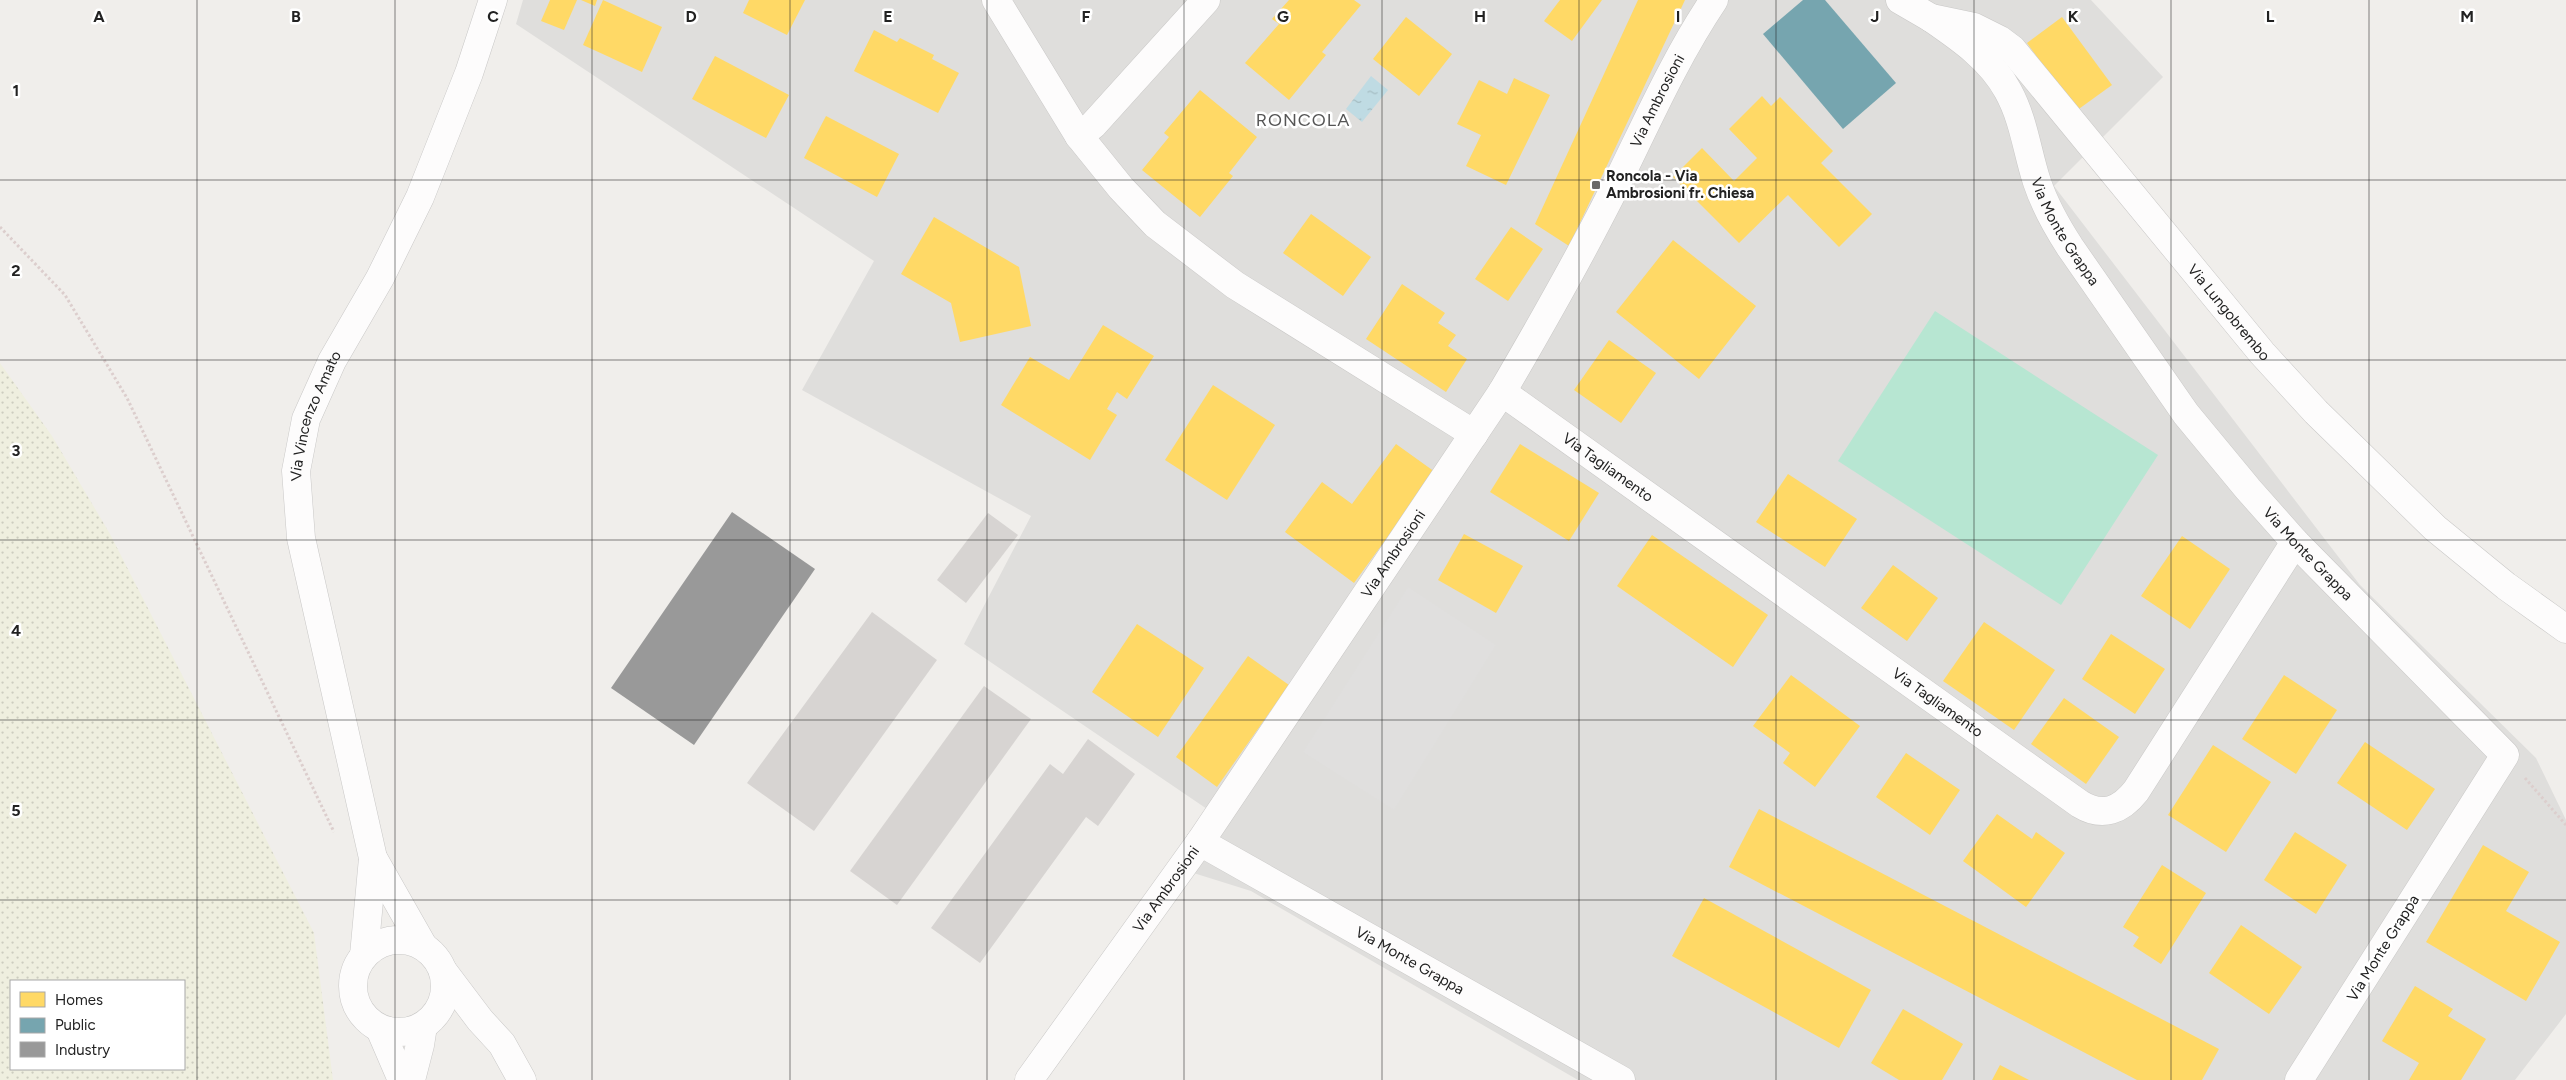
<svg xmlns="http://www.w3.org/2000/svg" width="2566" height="1080" viewBox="0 0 2566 1080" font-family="Figtree,sans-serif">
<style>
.residential{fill:#dfdedc}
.farmland{fill:url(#farmland-dots);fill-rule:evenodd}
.pitch{fill:#b7e6d2}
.parking{fill:#e0dfde}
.water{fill:url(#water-ripples)}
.homes{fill:#ffd966}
.public{fill:#76a5af}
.industry{fill:#999}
.building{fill:#d7d4d2}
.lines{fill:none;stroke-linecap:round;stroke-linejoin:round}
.minor-casing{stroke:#c9c8c7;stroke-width:29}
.path{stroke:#dccecd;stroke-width:3;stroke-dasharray:2.5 2.5;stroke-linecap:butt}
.minor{stroke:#fdfcfc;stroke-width:28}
.grid{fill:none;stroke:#222;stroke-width:1;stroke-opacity:0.55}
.poi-dot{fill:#6a6968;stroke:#fff;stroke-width:2}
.labels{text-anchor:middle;stroke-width:5;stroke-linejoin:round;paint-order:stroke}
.street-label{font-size:15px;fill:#222;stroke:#fff}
.poi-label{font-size:15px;font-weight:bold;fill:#222;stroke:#fff;text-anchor:start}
.quarter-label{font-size:18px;letter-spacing:1px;fill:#555;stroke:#fff}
.grid-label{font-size:16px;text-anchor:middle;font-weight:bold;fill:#222;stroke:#fff;stroke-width:5;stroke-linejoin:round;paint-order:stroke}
</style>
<defs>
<pattern id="farmland-dots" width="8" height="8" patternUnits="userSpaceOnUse" patternTransform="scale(1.25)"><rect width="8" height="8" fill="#efefdf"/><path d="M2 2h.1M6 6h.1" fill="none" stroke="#cdcdbf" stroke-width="1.8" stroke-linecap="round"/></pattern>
<pattern id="water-ripples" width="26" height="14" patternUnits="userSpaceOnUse" patternTransform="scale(1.25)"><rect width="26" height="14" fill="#bfdbe3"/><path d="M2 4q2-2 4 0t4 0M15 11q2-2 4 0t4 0" fill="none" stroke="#a4bcc2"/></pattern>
</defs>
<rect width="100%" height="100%" fill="#f0eeeb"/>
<!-- residential -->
<polygon class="residential" points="523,0 2091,0 2163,77 2054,186 2360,585 2536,758 2566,820 2566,1014 2515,1080 1578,1080 1251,891 1168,865 1210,811 964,644 1031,516 802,390 874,261 516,24"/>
<!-- farmland -->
<path class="farmland" d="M0,363L52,436L110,534L314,933L333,1080H0ZM11,981H184V1069H11Z"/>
<!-- pitch -->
<polygon class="pitch" points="1935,311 2158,455 2061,605 1838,461"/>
<!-- parking -->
<polygon class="parking" points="1408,587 1496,645 1394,810 1303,752"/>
<!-- water -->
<polygon class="water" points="1371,76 1388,90 1362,122 1346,109"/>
<!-- homes -->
<g class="homes">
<polygon points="550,0 577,0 564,30 541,21"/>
<polygon points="581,0 597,0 595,6"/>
<polygon points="603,0 662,27 642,72 583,45"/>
<polygon points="749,0 805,0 787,35 743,13"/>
<polygon points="1289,0 1354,0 1361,5 1322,52 1326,55 1289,100 1245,63 1279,24 1272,19"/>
<polygon points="1560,0 1602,0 1572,41 1544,21"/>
<polygon points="1638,0 1685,0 1569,246 1535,224"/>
<polygon points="1406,17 1452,54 1419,96 1373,59"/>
<polygon points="2062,17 2112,85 2076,111 2027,43"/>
<polygon points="874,30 897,42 900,38 934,55 932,59 959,73 938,113 854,71"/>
<polygon points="715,56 789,95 766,138 692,99"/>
<polygon points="1514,78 1550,95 1506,185 1466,166 1481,135 1457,124 1479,80 1507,94"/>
<polygon points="1200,90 1257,137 1229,173 1233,176 1200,217 1142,170 1169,137 1164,133"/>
<polygon points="1762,96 1771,106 1780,97 1833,151 1821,163 1872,214 1839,247 1788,195 1739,243 1673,177 1702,148 1734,181 1757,158 1729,129"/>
<polygon points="826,116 899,154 877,197 804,158"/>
<polygon points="1311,214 1371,257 1343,296 1283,253"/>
<polygon points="934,217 1019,267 1031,326 960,342 951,303 901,274"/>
<polygon points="1511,227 1543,249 1508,301 1475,279"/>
<polygon points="1673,240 1756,306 1699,379 1616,312"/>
<polygon points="1402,284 1445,313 1438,323 1456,335 1448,346 1467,359 1446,392 1366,339"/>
<polygon points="1103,325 1154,356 1127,399 1117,392 1107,409 1117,415 1090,460 1001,405 1030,357 1069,380"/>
<polygon points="1609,340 1656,373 1621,423 1574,390"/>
<polygon points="1213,385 1275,425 1227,500 1165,460"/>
<polygon points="1396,444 1435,472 1354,583 1285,532 1322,482 1352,504"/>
<polygon points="1520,444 1599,493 1569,541 1490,492"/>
<polygon points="1788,474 1857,519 1825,567 1756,522"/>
<polygon points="1464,534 1523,566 1496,613 1438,580"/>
<polygon points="1652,535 1768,615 1733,667 1617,586"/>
<polygon points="2182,536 2230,569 2190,629 2141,596"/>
<polygon points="1893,565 1938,598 1907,641 1861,608"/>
<polygon points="1984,622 2055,670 2014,730 1943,681"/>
<polygon points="1137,624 1204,668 1158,737 1092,692"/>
<polygon points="2111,634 2165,669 2135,714 2082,679"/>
<polygon points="1248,656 1289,685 1217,787 1176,757"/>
<polygon points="1791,675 1860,726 1815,787 1783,763 1790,753 1753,726"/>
<polygon points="2284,675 2337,710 2296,774 2242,739"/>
<polygon points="2064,698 2119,737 2086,784 2031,744"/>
<polygon points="2365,742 2435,789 2407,830 2337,783"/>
<polygon points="2213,745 2271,782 2226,852 2168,815"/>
<polygon points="1906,753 1960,790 1930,835 1876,797"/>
<polygon points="1759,809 2219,1049 2202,1080 2137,1080 1729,867"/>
<polygon points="1997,814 2032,839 2036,832 2065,853 2026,907 1963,861"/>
<polygon points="2295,832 2347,865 2316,914 2264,880"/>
<polygon points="2483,845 2529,872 2506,911 2560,942 2526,1001 2426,942"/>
<polygon points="2162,865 2206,893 2161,964 2133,946 2139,937 2123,927"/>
<polygon points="1704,898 1871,990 1839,1048 1672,956"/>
<polygon points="2241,925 2302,967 2269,1014 2209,973"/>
<polygon points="2415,986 2453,1009 2448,1016 2486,1039 2461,1080 2409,1080 2419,1063 2382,1041"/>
<polygon points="1903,1009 1963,1044 1942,1080 1899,1080 1871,1063"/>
<polygon points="2000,1065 2029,1080 1992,1080"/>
</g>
<!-- public -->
<polygon class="public" points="1803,0 1825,0 1896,83 1843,129 1763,34"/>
<!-- industry -->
<polygon class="industry" points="732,512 815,569 694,745 611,688"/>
<!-- building -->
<g class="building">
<polygon points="988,513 1018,535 966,603 937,580"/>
<polygon points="872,612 937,660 814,831 747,783"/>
<polygon points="984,686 1031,719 897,905 850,871"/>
<polygon points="1088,739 1135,774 1098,826 1086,817 980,963 931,928 1050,764 1063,774"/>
</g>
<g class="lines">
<!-- minor casing -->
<g class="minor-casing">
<g id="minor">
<polyline points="996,0 1079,136 1121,188 1155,224 1235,285 1474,434"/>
<path id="s1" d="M1900,0L1931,18L1974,27L2000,40L2012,49L2262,353L2316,412L2435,528L2506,586L2566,629"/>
<path id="s2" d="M1931,18C1960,38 1991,59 2008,91C2024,120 2027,152 2037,182C2045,206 2057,227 2070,247L2186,414L2248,489L2295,542L2505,755L2299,1080"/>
<polyline points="1079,136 1093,125 1206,0"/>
<path id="s3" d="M1502,392L2080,804C2103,818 2121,810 2136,791L2295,542"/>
<path id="s4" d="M1200,842L1621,1080"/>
<circle cx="399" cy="986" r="46"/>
<path id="s5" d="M423,946L373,858L301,538L296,471L306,419L332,361L380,278L420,197L469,73L493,0"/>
<polyline points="364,955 373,858"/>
<polyline points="443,971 480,1020 502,1044 522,1080"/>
<polyline points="380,1029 402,1080"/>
<polyline points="411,1080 420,1045 423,1026"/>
<path id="s6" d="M1029,1080L1200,842L1502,392C1540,327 1577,262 1611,195C1644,129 1673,61 1714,0"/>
</g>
</g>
<!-- path -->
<g class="path">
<polyline points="0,227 65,295 127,398 334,832"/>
<polyline points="2525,778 2566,825"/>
</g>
<!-- minor -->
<use href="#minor" class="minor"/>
</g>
<!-- grid -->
<path class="grid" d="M197,0V1080M395,0V1080M592,0V1080M790,0V1080M987,0V1080M1184,0V1080M1382,0V1080M1579,0V1080M1776,0V1080M1974,0V1080M2171,0V1080M2369,0V1080M0,180H2566M0,360H2566M0,540H2566M0,720H2566M0,900H2566"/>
<!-- markers -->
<rect class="poi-dot" x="1591" y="180" width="10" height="10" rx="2.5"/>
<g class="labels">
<!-- street labels -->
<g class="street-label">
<text dy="5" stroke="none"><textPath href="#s6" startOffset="1165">Via Ambrosioni</textPath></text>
<text dy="5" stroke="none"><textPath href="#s2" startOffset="260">Via Monte Grappa</textPath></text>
<text dy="5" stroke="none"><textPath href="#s1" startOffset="465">Via Lungobrembo</textPath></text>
<text dy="5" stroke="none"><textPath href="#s5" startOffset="555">Via Vincenzo Amato</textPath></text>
<text dy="5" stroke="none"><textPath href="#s3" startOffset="130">Via Tagliamento</textPath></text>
<text dy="5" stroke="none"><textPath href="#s6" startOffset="640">Via Ambrosioni</textPath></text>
<text dy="5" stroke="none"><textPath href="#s2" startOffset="665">Via Monte Grappa</textPath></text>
<text dy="5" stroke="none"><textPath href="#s3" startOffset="535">Via Tagliamento</textPath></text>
<text dy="5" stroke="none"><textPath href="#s6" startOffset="235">Via Ambrosioni</textPath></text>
<text transform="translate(2383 948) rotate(-58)" y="5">Via Monte Grappa</text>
<text dy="5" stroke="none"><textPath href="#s4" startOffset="241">Via Monte Grappa</textPath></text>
</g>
<!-- poi labels -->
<g class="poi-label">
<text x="1606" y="181">Roncola - Via<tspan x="1606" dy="17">Ambrosioni fr. Chiesa</tspan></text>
</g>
<!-- quarter labels -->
<g class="quarter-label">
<text x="1303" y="126">RONCOLA</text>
</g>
</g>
<g class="grid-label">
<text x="99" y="22">A</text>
<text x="296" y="22">B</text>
<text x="493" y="22">C</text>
<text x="691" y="22">D</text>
<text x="888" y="22">E</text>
<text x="1086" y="22">F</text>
<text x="1283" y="22">G</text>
<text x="1480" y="22">H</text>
<text x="1678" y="22">I</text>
<text x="1875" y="22">J</text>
<text x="2073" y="22">K</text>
<text x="2270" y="22">L</text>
<text x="2467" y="22">M</text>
<text x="16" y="96">1</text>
<text x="16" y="276">2</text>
<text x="16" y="456">3</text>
<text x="16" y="636">4</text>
<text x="16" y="816">5</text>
</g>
<!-- legend -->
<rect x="10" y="980" width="175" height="90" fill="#ffffff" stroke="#a7a7a7"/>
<rect x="20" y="992" width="25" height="15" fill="#ffd966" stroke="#a7a7a7"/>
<text x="55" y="1005" font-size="15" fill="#222222">Homes</text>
<rect x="20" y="1018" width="25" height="15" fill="#76a5af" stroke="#a7a7a7"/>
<text x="55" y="1030" font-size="15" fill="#222222">Public</text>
<rect x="20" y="1042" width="25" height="15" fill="#999999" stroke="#a7a7a7"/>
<text x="55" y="1055" font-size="15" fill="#222222">Industry</text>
</svg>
